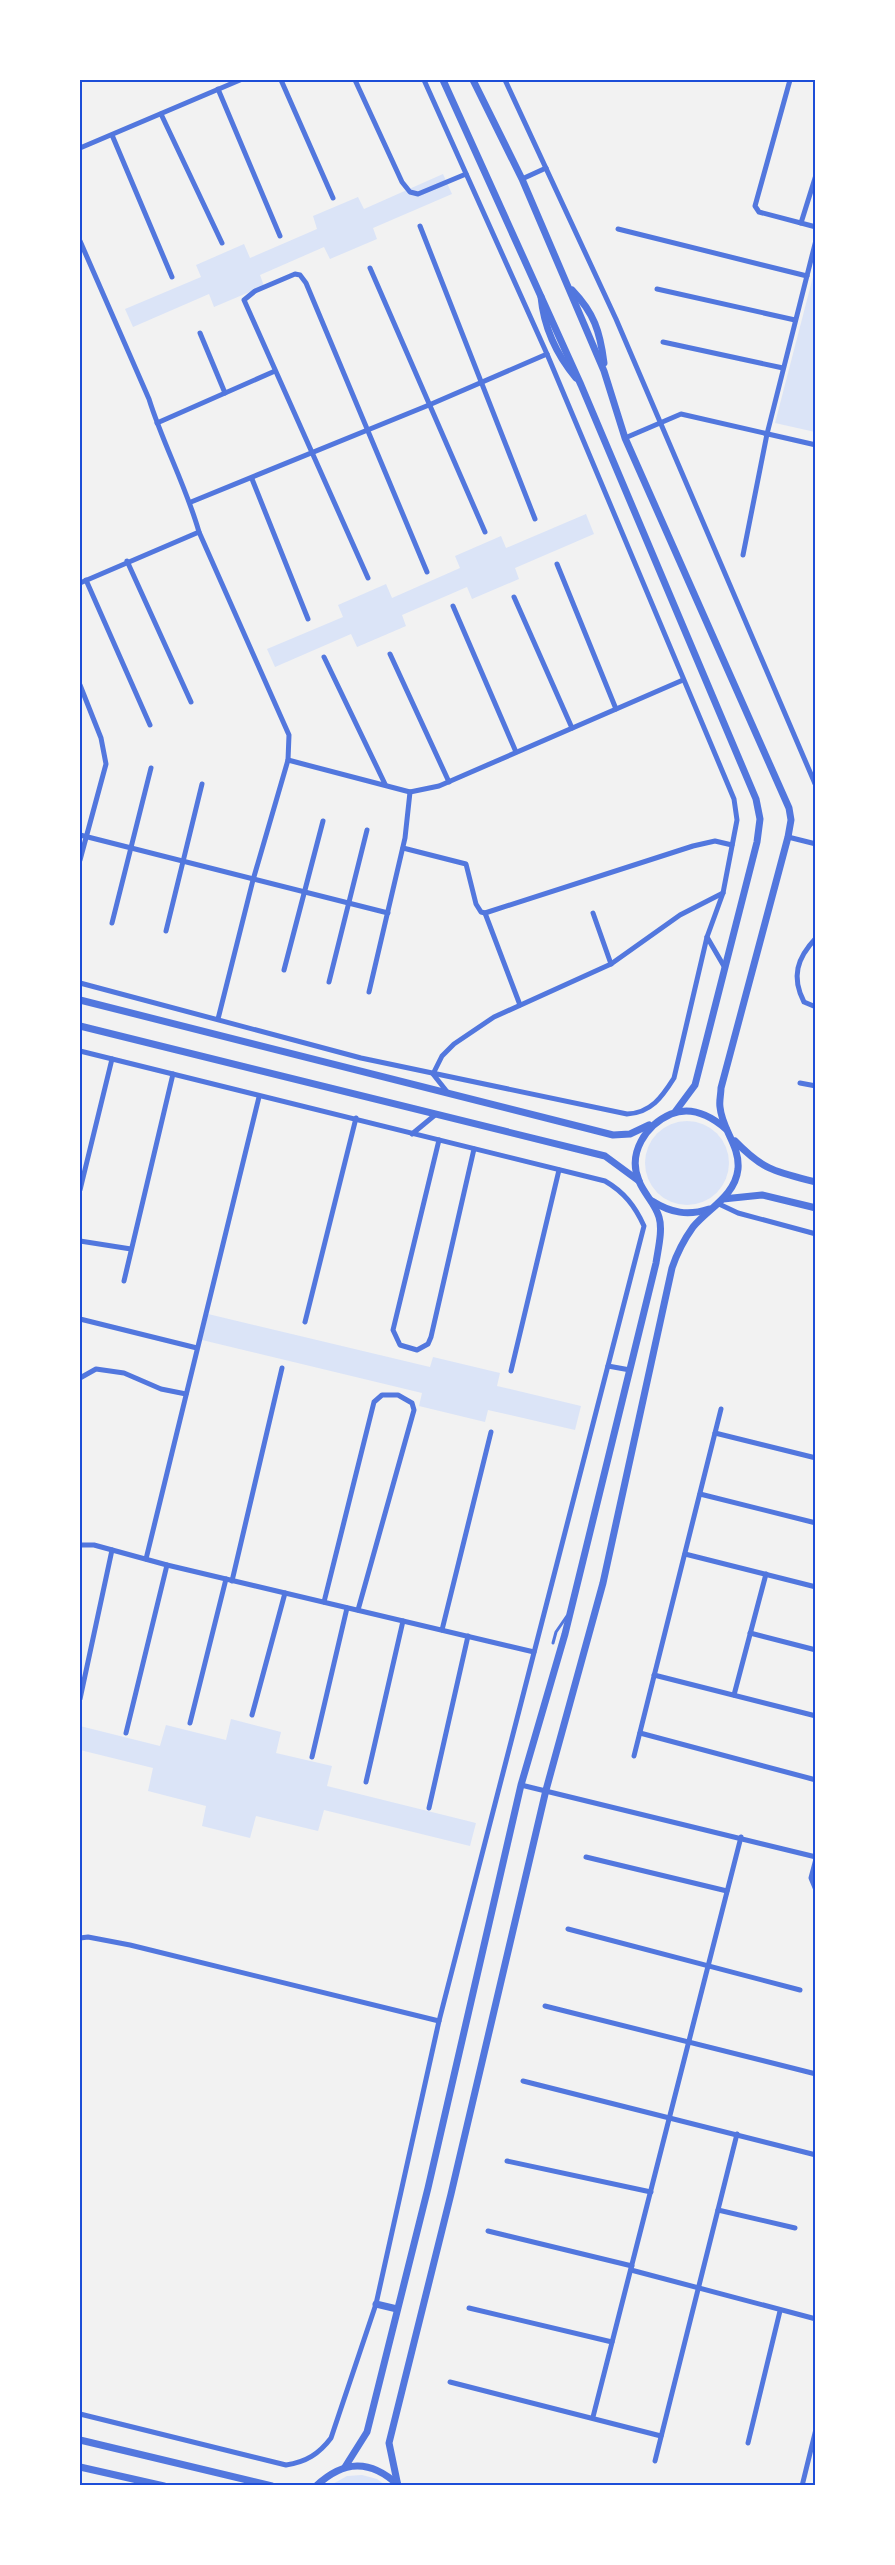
<svg xmlns="http://www.w3.org/2000/svg" width="895" height="2565" viewBox="0 0 895 2565" font-family="Rubik,sans-serif">
<style>
.green{fill:#dbe4f7}
.lines{fill:none;stroke-linecap:round;stroke-linejoin:round}
.service{stroke:#5277de;stroke-width:3}
.minor{stroke:#5277de;stroke-width:5}
.tertiary{stroke:#5277de;stroke-width:7}
.neatline{fill:none;stroke:#1d4ed8;stroke-width:2}
</style>
<rect width="100%" height="100%" fill="#f2f2f2"/>
<!-- green -->
<g class="green">
<polygon points="443,174 452,194 373,228 377,239 330,259 324,247 260,275 264,286 214,307 209,294 133,327 125,309 201,277 196,265 244,244 250,258 317,229 313,216 358,197 364,209"/>
<polygon points="815,269 815,432 775,423"/>
<polygon points="586,514 594,534 515,568 519,579 472,599 467,587 402,615 406,626 357,647 351,634 275,667 267,649 343,617 338,605 386,584 392,598 460,568 455,556 501,536 506,548"/>
<circle cx="687" cy="1163" r="42"/>
<polygon points="208,1314 430,1367 433,1357 500,1373 497,1386 581,1406 575,1430 488,1410 485,1422 419,1406 422,1393 202,1340"/>
<polygon points="231,1719 281,1732 276,1753 332,1766 327,1786 476,1823 470,1846 324,1810 318,1831 256,1816 250,1838 202,1826 206,1806 148,1791 153,1768 80,1750 80,1726 160,1746 166,1725 226,1740"/>
<polygon points="362,2475 377,2479 385,2485 331,2485 347,2476"/>
</g>
<g class="lines">
<!-- service -->
<polyline class="service" points="553,1643 556,1632 567,1616"/>
<!-- minor -->
<g class="minor">
<polyline points="281,80 333,198"/>
<polyline points="355,80 402,182 410,192 418,194 466,174"/>
<polyline points="505,80 616,319 816,786"/>
<polyline points="790,80 755,206 759,212 816,227"/>
<polyline points="218,89 280,236"/>
<polyline points="161,114 222,243"/>
<polyline points="112,135 172,277"/>
<polyline points="80,148 240,80"/>
<polyline points="522,179 546,168"/>
<polyline points="801,223 816,175"/>
<polyline points="420,226 535,519"/>
<polyline points="618,229 807,276"/>
<path d="M80,241L149,399C163,444 186,486 199,532L289,735L288,760L253,880L218,1019"/>
<polyline points="370,268 485,532"/>
<polyline points="657,289 795,320"/>
<polyline points="200,333 225,393"/>
<polyline points="663,342 783,368"/>
<polyline points="157,423 275,371"/>
<polyline points="625,438 681,414 816,445"/>
<polyline points="252,479 308,619"/>
<polyline points="191,502 429,405 547,354"/>
<polyline points="743,555 767,434 816,240"/>
<polyline points="127,561 191,702"/>
<polyline points="557,564 616,709"/>
<polyline points="368,578 244,300 255,291 295,274 300,275 306,283 427,572"/>
<polyline points="86,580 150,725"/>
<polyline points="80,583 199,532"/>
<polyline points="514,597 572,728"/>
<polyline points="453,606 516,752"/>
<polyline points="390,654 449,782"/>
<polyline points="324,657 385,784"/>
<polyline points="80,685 101,738 106,764 80,860"/>
<polyline points="288,760 410,792 439,786 683,680"/>
<polyline points="80,835 388,913"/>
<polyline points="788,837 816,844"/>
<polyline points="403,848 466,864 476,904 481,912 485,913 693,846 715,841 732,845"/>
<polyline points="485,913 520,1005"/>
<polyline points="593,913 611,964"/>
<polyline points="112,923 151,768"/>
<polyline points="166,931 202,784"/>
<polyline points="707,937 725,968"/>
<path d="M816,938C797,958 791,977 804,1002L816,1007"/>
<polyline points="284,970 323,821"/>
<polyline points="329,982 367,830"/>
<path d="M80,983L361,1058L627,1114C651,1113 662,1097 674,1078L707,937L723,893L737,820L734,799L547,354L424,80"/>
<polyline points="369,992 405,838 410,792"/>
<path d="M80,1051L605,1181C624,1192 635,1206 644,1226L439,2021L376,2304L331,2438C319,2454 306,2462 286,2465L80,2414"/>
<polyline points="800,1083 816,1086"/>
<polyline points="448,1093 433,1074 442,1056 454,1044 494,1017 611,964 680,915 723,893"/>
<polyline points="412,1134 435,1115"/>
<polyline points="439,1140 393,1330 400,1345 417,1350 428,1344 431,1337 474,1149"/>
<polyline points="80,1190 112,1059"/>
<polyline points="719,1204 738,1213 816,1234"/>
<polyline points="80,1241 131,1249"/>
<polyline points="124,1281 173,1074"/>
<polyline points="80,1319 197,1348"/>
<polyline points="305,1322 356,1118"/>
<polyline points="608,1366 630,1370"/>
<polyline points="511,1371 559,1170"/>
<polyline points="80,1378 96,1369 124,1373 161,1389 186,1394"/>
<polyline points="715,1433 816,1458"/>
<polyline points="700,1494 816,1523"/>
<polyline points="80,1545 94,1545 167,1565 534,1652"/>
<polyline points="685,1554 816,1587"/>
<polyline points="146,1559 259,1097"/>
<polyline points="232,1581 282,1368"/>
<polyline points="324,1602 374,1402 382,1395 398,1395 412,1403 414,1410 358,1610"/>
<polyline points="442,1630 491,1432"/>
<polyline points="750,1633 816,1650"/>
<polyline points="654,1675 816,1716"/>
<polyline points="734,1695 766,1574"/>
<polyline points="80,1699 112,1550"/>
<polyline points="252,1715 285,1593"/>
<polyline points="190,1723 226,1579"/>
<polyline points="126,1733 167,1565"/>
<polyline points="640,1733 816,1780"/>
<polyline points="634,1756 721,1409"/>
<polyline points="312,1757 347,1608"/>
<polyline points="366,1782 403,1621"/>
<polyline points="521,1785 816,1857"/>
<polyline points="429,1808 468,1636"/>
<polyline points="586,1857 727,1891"/>
<polyline points="816,1859 811,1878 816,1890"/>
<polyline points="568,1929 800,1990"/>
<polyline points="80,1938 88,1937 130,1945 439,2021"/>
<polyline points="545,2006 816,2074"/>
<polyline points="523,2081 816,2155"/>
<polyline points="507,2161 651,2192"/>
<polyline points="718,2210 795,2228"/>
<polyline points="488,2231 632,2266"/>
<polyline points="631,2270 816,2319"/>
<polyline points="469,2308 612,2342"/>
<polyline points="450,2382 661,2436"/>
<polyline points="593,2417 741,1837"/>
<polyline points="748,2443 780,2311"/>
<polyline points="655,2461 737,2134"/>
<polyline points="802,2486 816,2429"/>
</g>
<!-- tertiary -->
<g class="tertiary">
<polyline points="443,80 581,385 756,799 760,819 757,842 695,1085 675,1112"/>
<path d="M572,290C594,313 600,331 604,363"/>
<path d="M541,297C544,328 556,354 576,378"/>
<polyline points="80,1000 613,1135 630,1134 649,1125"/>
<polyline points="80,1026 605,1156 639,1181"/>
<path d="M735,1141C764,1171 776,1172 816,1182"/>
<polyline points="723,1199 762,1195 816,1208"/>
<path d="M652,1201C671,1213 688,1216 709,1209"/>
<polyline points="376,2304 397,2309"/>
<polyline points="80,2440 272,2486"/>
<polyline points="80,2467 164,2486"/>
<path d="M345,2467L367,2432L428,2188L521,1785L565,1634L656,1263C658,1249 663,1230 659,1217C655,1203 644,1194 639,1181C627,1153 646,1125 671,1114C691,1106 711,1116 726,1129"/>
<path d="M316,2486C344,2460 370,2459 398,2485"/>
<path d="M398,2486L389,2443L451,2194L546,1790L603,1583L672,1268C677,1253 683,1241 693,1227C709,1208 735,1196 738,1169C740,1145 722,1130 720,1107C719,1101 721,1094 721,1088L788,837L791,820L789,808L625,438L604,371L522,179L473,80"/>
</g>
</g>
<!-- border -->
<rect width="895" height="2565" fill="none" stroke="#ffffff" stroke-width="162"/>
<rect x="81" y="81" width="733" height="2403" class="neatline"/>
</svg>
